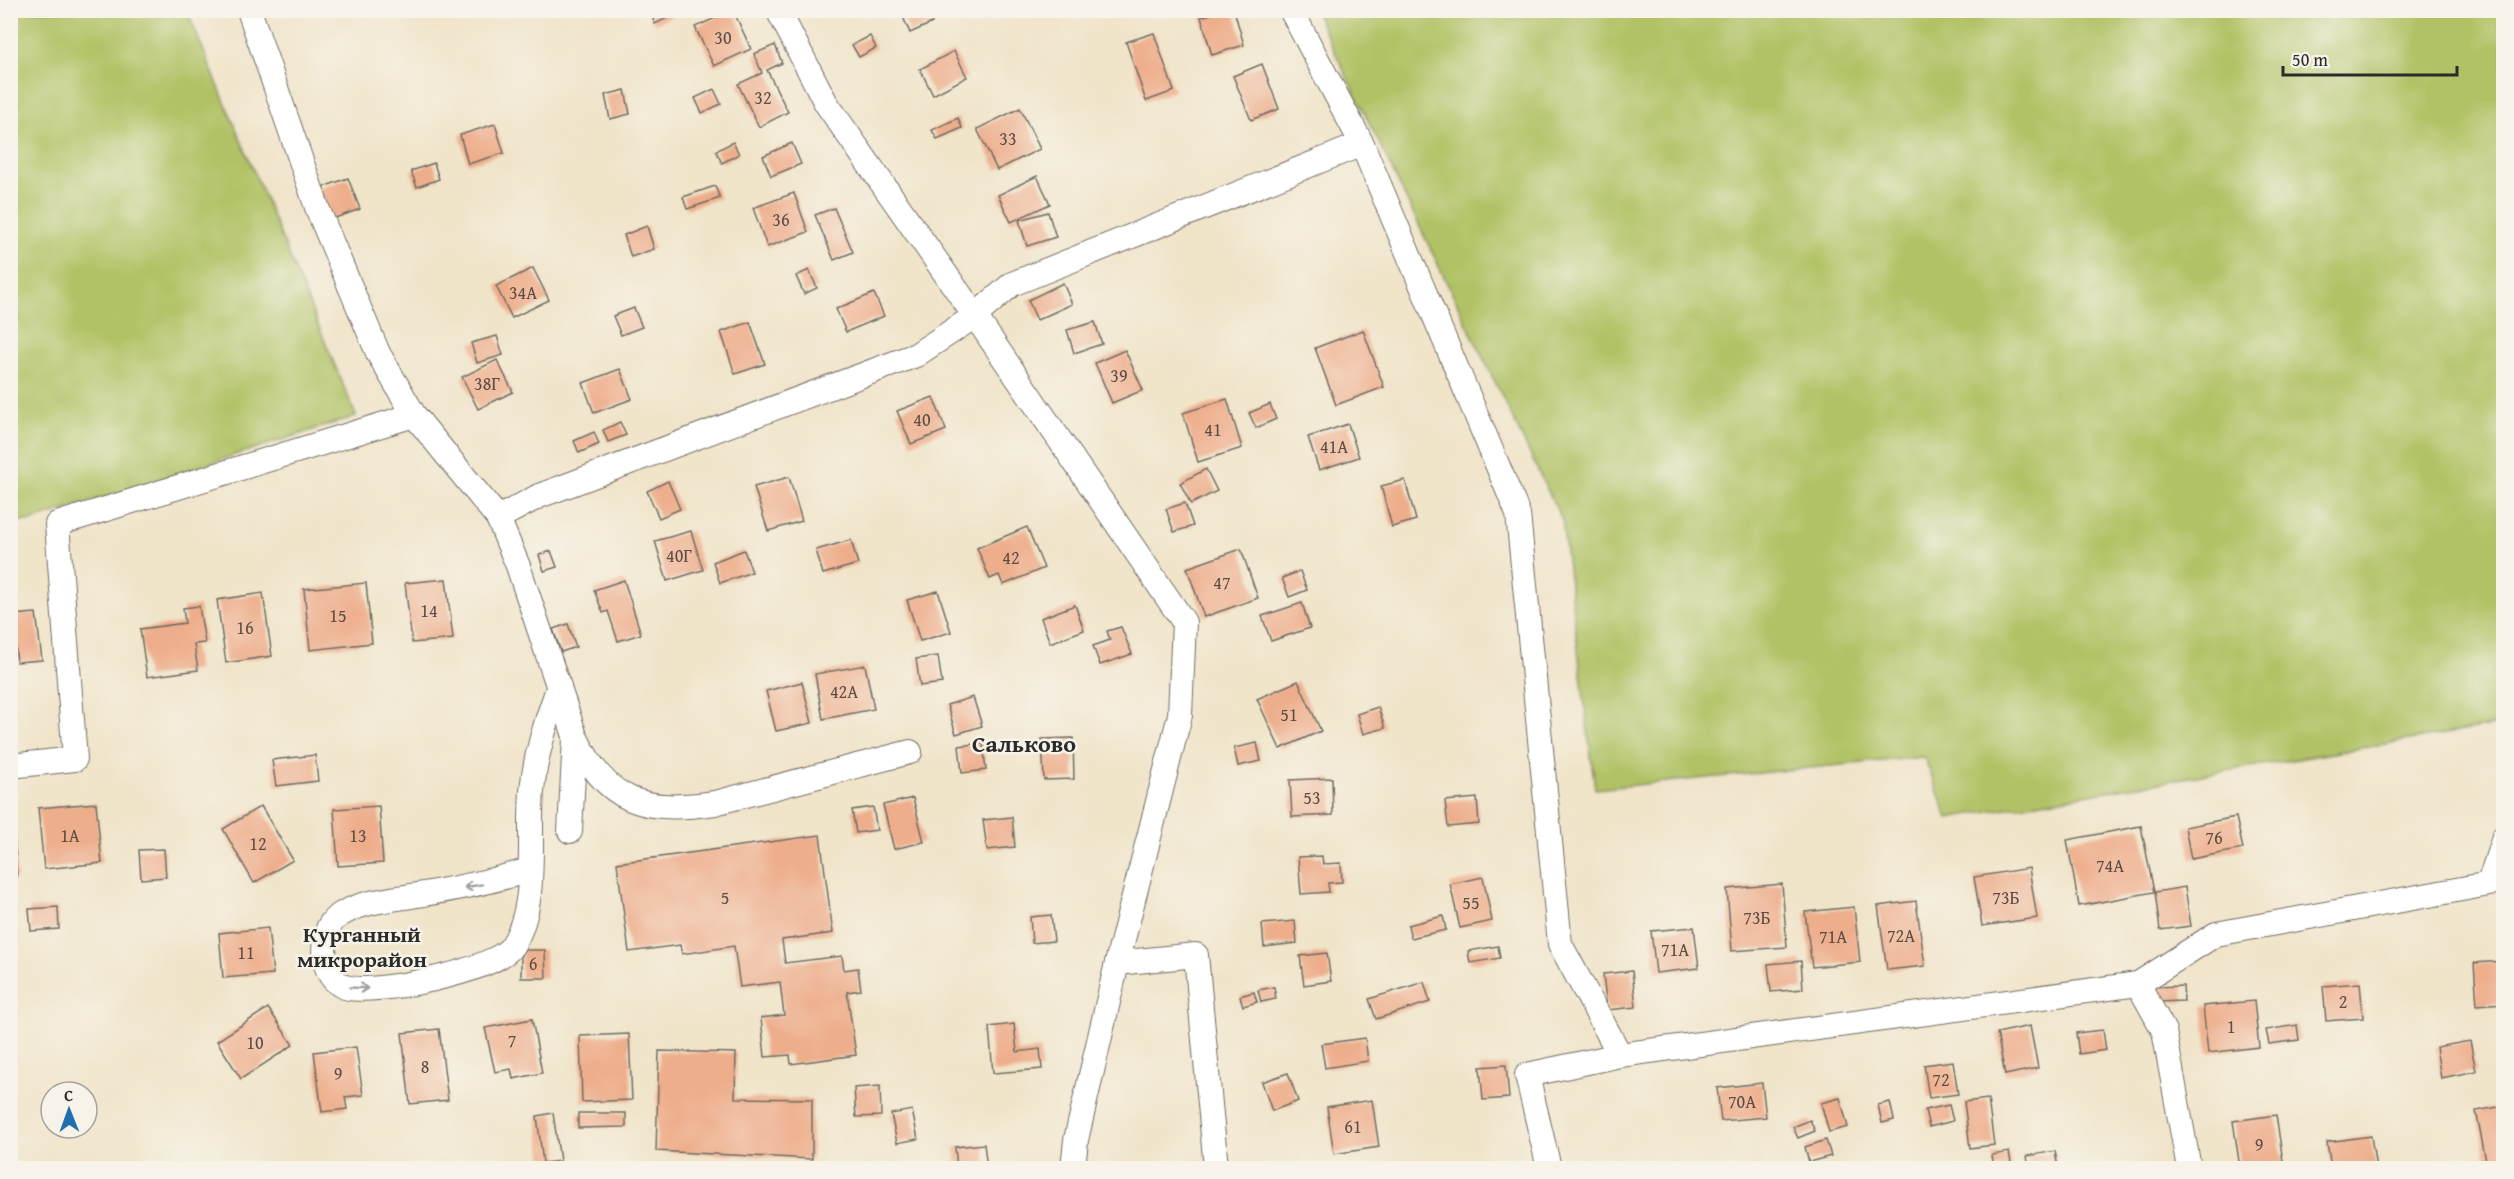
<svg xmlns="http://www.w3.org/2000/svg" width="2514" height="1179" viewBox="0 0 2514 1179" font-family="'Gentium Book Plus',serif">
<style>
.green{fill:#b0c265;stroke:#6e7648;stroke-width:1.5}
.building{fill:#eeae8c}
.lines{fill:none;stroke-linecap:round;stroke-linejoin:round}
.minor-casing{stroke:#706c62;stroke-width:26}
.minor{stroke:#fff;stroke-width:24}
.oneway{stroke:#a0a0a0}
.labels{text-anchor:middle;stroke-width:5;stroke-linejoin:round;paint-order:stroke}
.number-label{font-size:18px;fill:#5c4c43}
.neighbourhood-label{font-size:22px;font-weight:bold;fill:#2b2b2b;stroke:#f7f3e8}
.quarter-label{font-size:24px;font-weight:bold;fill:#2b2b2b;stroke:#f7f3e8}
</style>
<rect width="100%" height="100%" fill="#f7f3e8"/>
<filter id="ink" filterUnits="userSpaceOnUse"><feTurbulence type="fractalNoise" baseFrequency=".0167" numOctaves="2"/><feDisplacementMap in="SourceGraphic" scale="12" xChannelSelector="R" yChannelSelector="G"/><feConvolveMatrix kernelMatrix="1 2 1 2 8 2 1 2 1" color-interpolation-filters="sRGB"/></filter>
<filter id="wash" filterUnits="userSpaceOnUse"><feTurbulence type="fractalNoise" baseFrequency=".008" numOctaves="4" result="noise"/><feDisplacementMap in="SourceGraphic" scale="24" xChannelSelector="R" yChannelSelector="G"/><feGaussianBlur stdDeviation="1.35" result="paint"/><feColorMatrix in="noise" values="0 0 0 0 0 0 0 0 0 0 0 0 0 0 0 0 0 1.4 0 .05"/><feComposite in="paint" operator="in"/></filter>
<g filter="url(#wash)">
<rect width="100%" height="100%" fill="#f0e4c9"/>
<!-- green -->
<g class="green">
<polygon points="11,11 187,11 356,416 31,521 11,521"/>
<polygon points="1315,11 2503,11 2503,724 1948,818 1924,757 1595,789 1562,520"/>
</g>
<g id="blocks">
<!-- building -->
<g class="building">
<polygon points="649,10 684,10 655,24"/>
<polygon points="733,10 751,49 714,66 695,27"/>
<polygon points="900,10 927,10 932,23 910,33"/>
<polygon points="1224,10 1234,10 1244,45 1212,55 1201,17"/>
<polygon points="1154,33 1174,91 1146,101 1126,42"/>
<polygon points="870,36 876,48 859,57 852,45"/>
<polygon points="775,45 782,63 767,70 788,112 759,127 738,84 762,73 754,54"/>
<polygon points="954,51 967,77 933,95 920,69"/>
<polygon points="1262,64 1279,109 1251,120 1233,76"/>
<polygon points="714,89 721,104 702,113 695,98"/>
<polygon points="625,90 630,114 610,119 605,95"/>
<polygon points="1020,108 1040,149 997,170 977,129"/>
<polygon points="958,118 962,128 937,139 932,130"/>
<polygon points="495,124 504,153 468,164 460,135"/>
<polygon points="733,142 739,154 722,163 716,151"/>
<polygon points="792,143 801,164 771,176 763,156"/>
<polygon points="434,163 439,179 417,187 411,171"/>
<polygon points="1037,176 1050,204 1011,222 998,195"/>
<polygon points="348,178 360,209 327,221 315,190"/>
<polygon points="715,186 720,198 687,209 683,197"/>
<polygon points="794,193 808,232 767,247 753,208"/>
<polygon points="834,208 853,252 834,260 815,215"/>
<polygon points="1048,212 1056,237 1027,246 1019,220"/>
<polygon points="647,226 654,249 631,257 624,235"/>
<polygon points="533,268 549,300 512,318 496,286"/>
<polygon points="809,270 817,288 804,294 796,276"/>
<polygon points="1063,283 1072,304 1037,320 1028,300"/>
<polygon points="874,293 884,316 846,332 836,309"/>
<polygon points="634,308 642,327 621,335 613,316"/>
<polygon points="750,322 765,364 735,374 721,332"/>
<polygon points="1095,322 1102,344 1074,353 1067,330"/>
<polygon points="1363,330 1384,387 1336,405 1315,348"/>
<polygon points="497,336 503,355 477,363 471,343"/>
<polygon points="1125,350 1143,390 1112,403 1095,363"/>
<polygon points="497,360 513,392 478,409 462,377"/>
<polygon points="620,369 632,399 594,413 583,383"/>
<polygon points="933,397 946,430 911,444 897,411"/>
<polygon points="1227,399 1242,448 1198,462 1183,413"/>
<polygon points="1270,404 1276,419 1256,428 1249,413"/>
<polygon points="620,422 626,435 608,442 603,430"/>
<polygon points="1348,424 1359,457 1319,470 1308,437"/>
<polygon points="594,432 599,444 579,453 574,441"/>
<polygon points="1206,469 1217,491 1191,504 1180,483"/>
<polygon points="789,477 802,521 768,531 754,487"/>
<polygon points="1405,480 1416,520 1392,527 1381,486"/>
<polygon points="668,481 680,509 659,518 647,491"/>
<polygon points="1185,503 1193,526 1174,532 1166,509"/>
<polygon points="1027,527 1044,568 1003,585 999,575 990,579 977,548"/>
<polygon points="691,531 703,570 667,581 655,541"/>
<polygon points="851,540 858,564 823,574 816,550"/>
<polygon points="1241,549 1258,598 1204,617 1187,568"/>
<polygon points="744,550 752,572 720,583 713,562"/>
<polygon points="551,551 557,567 544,571 539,555"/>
<polygon points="1300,571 1307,590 1289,597 1282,578"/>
<polygon points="446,579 453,639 412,643 405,583"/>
<polygon points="624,580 641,634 618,641 608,611 603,613 594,590"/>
<polygon points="366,583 372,643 310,650 304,589"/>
<polygon points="938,591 951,632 920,641 907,600"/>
<polygon points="263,593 272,656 226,663 217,600"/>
<polygon points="1302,603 1310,628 1271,641 1262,616"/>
<polygon points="1075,605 1084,630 1050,643 1041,618"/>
<polygon points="199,606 205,643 194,644 198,670 147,677 140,629 185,623 183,608"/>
<polygon points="36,613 42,660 17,662 12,615"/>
<polygon points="568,624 576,647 561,652 553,629"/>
<polygon points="1121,627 1132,654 1100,665 1093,646 1110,640 1107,631"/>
<polygon points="938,656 942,683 920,686 916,659"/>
<polygon points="865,665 874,709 823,719 815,674"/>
<polygon points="1298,681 1321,731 1280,749 1257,699"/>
<polygon points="802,682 812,723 776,731 766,691"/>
<polygon points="973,697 982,726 956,734 947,705"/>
<polygon points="1378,707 1385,728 1363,734 1357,714"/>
<polygon points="1073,738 1074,779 1044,780 1042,739"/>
<polygon points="983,743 986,770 962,773 959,746"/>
<polygon points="1257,743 1261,761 1238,766 1234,748"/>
<polygon points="315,755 318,781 276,786 272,760"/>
<polygon points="1332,778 1333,815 1292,817 1290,780"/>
<polygon points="913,798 924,842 894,849 883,805"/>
<polygon points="1477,798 1479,824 1448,827 1445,801"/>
<polygon points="96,803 102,863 44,869 38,808"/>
<polygon points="261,806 293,860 254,883 223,829"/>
<polygon points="379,806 383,863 338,866 334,809"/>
<polygon points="873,807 877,830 856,833 852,810"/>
<polygon points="10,815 13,815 17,878 10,878"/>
<polygon points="1012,817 1015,847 987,850 983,820"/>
<polygon points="2236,817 2243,849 2191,859 2185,827"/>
<polygon points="2141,826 2154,892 2079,906 2067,840"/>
<polygon points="820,835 833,933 782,940 785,963 842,956 844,970 858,968 861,990 847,992 856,1055 791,1064 790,1055 765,1057 761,1018 784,1015 780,982 740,987 734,946 682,954 680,945 629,952 617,863"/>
<polygon points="164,849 166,877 141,879 139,850"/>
<polygon points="1322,856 1323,864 1341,863 1342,882 1328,883 1329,892 1301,894 1298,857"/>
<polygon points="2029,868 2037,918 1982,926 1974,877"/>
<polygon points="1483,877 1492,921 1460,928 1450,884"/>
<polygon points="1782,884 1787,947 1732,951 1727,889"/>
<polygon points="2185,887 2191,926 2160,930 2155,892"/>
<polygon points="1916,901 1925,966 1887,970 1878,906"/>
<polygon points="58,907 59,929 31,931 29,909"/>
<polygon points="1854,907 1860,962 1812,967 1805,912"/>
<polygon points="1051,915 1054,941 1032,943 1030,917"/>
<polygon points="1443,916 1446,930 1411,938 1408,925"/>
<polygon points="1295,921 1297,943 1264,947 1262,924"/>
<polygon points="1694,927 1699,968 1656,973 1651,931"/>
<polygon points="268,928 273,974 223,978 219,933"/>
<polygon points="1498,946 1500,958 1470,963 1468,951"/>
<polygon points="521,950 545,950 546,978 521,978"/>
<polygon points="1327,953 1331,981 1304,985 1300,956"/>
<polygon points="1801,961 1803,989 1771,992 1768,964"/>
<polygon points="2504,961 2504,1003 2477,1005 2474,963"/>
<polygon points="1632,971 1636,1007 1607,1010 1603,974"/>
<polygon points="1424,982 1430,1002 1376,1019 1369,999"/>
<polygon points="2360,983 2363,1018 2326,1021 2323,986"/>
<polygon points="2183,986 2184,1001 2153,1002 2153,987"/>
<polygon points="1274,987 1276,999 1261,1002 1258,990"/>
<polygon points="1254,992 1257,1002 1243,1006 1240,996"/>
<polygon points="2254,1001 2259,1047 2208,1053 2203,1006"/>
<polygon points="268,1008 293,1045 241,1079 217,1041"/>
<polygon points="532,1019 542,1073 513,1079 511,1069 495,1072 485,1028"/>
<polygon points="1014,1024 1017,1052 1040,1049 1042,1069 993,1073 989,1027"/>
<polygon points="2297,1025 2299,1040 2269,1044 2266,1030"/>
<polygon points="2030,1026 2038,1068 2005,1075 1997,1033"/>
<polygon points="439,1029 448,1100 410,1104 402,1033"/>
<polygon points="2103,1030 2106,1050 2079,1054 2076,1033"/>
<polygon points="629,1034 632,1100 582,1102 580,1036"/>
<polygon points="1365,1038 1368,1061 1325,1068 1321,1044"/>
<polygon points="2470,1041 2476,1071 2441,1078 2436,1047"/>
<polygon points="356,1047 363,1095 345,1097 347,1109 322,1112 314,1052"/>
<polygon points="659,1051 736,1053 735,1098 812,1099 812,1159 656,1151"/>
<polygon points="1953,1061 1958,1094 1929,1098 1924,1065"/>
<polygon points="1506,1065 1509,1098 1483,1100 1480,1067"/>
<polygon points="1288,1073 1298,1101 1272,1111 1262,1082"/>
<polygon points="1762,1083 1766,1117 1721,1121 1717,1088"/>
<polygon points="880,1086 881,1116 856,1117 854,1088"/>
<polygon points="1840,1098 1848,1127 1829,1132 1821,1103"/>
<polygon points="1988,1099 1994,1145 1970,1148 1964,1102"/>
<polygon points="1372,1100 1379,1147 1334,1154 1327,1107"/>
<polygon points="1890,1102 1894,1120 1882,1123 1878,1105"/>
<polygon points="1949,1105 1953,1121 1929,1127 1925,1110"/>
<polygon points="2504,1106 2504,1157 2486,1161 2476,1111"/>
<polygon points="912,1110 918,1139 897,1143 891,1114"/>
<polygon points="553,1113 560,1161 543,1163 537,1116"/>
<polygon points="578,1113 626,1113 626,1127 578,1128"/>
<polygon points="2276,1115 2284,1168 2240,1168 2233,1121"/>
<polygon points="1810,1120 1815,1131 1798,1138 1793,1127"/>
<polygon points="2371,1136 2376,1168 2331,1168 2327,1142"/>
<polygon points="1826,1140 1831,1156 1809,1162 1805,1147"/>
<polygon points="984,1144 987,1168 957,1168 955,1147"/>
<polygon points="2055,1151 2058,1168 2029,1168 2027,1156"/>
<polygon points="2009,1152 2012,1168 1994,1168 1992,1155"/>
</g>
</g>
</g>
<g filter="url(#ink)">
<use href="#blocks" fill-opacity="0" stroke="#706c62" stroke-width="1.5"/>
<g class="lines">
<!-- minor casing -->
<g class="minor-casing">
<g id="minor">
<path d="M249,10L318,210L378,353L414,415L498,518L518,566L575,736C608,804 643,813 715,803L910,752"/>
<polyline points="778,10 826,103 975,316 1184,622 1180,715 1117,963 1076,1140 1073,1168"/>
<polyline points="1291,10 1362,144 1518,514 1560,944 1620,1055"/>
<polyline points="498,518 539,496 916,355 975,316 1012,284 1362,144"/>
<polyline points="10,766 75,759 57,524 414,415"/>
<polyline points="570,831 575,738"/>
<path d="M529,870C494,881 460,888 424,894C396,899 364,900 340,915C331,920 326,930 325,941C322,958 327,980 345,987C372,996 496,971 512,946C539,905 528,838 532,791C535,755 547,719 559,686"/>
<polyline points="1117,963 1196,955 1216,1168"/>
<polyline points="1549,1168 1527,1075 1620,1055 2138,984"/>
<polyline points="2189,1168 2164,1031 2138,984 2216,934 2489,884 2504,837"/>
</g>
</g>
<!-- minor -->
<use href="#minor" class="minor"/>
</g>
<!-- one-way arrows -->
<defs><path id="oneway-shaft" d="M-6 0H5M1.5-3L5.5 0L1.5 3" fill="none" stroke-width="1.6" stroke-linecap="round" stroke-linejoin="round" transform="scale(1.5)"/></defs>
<g class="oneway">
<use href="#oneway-shaft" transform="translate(473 886) rotate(170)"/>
<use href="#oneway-shaft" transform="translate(359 988) rotate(3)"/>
</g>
</g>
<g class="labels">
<!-- number labels -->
<g class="number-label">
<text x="723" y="44">30</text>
<text x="763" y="104">32</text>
<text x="1008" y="145">33</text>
<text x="781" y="226">36</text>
<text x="523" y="299">34А</text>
<text x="1119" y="382">39</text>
<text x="487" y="390">38Г</text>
<text x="922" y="426">40</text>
<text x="1213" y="436">41</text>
<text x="1334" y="453">41А</text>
<text x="679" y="562">40Г</text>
<text x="1011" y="564">42</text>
<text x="1222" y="589">47</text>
<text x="429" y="617">14</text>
<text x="338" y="622">15</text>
<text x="245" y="634">16</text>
<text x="844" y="698">42А</text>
<text x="1289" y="721">51</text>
<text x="1312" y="804">53</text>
<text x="70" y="842">1А</text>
<text x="358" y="842">13</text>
<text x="2214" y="844">76</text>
<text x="258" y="850">12</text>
<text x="2110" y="872">74А</text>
<text x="725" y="904">5</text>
<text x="2006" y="904">73Б</text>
<text x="1471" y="909">55</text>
<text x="1757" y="924">73Б</text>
<text x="1901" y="942">72А</text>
<text x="1833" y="943">71А</text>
<text x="1675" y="956">71А</text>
<text x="246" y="959">11</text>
<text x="533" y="970">6</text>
<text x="2343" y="1008">2</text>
<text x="2231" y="1033">1</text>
<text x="512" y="1047">7</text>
<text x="255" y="1049">10</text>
<text x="425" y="1073">8</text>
<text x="338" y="1080">9</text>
<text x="1941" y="1086">72</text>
<text x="1742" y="1108">70А</text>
<text x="1353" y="1133">61</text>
<text x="2259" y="1151">9</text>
</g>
<!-- neighbourhood labels -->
<g class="neighbourhood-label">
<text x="362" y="942">Курганный<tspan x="362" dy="25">микрорайон</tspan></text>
</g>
<!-- quarter labels -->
<g class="quarter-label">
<text x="1024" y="752">Сальково</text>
</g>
</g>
<!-- margin -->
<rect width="2514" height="1179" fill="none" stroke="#f7f3e8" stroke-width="36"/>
<!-- north arrow -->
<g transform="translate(69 1110) rotate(359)"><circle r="28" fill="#f7f3e8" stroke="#a5a39c" stroke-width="1.5"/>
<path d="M0-4.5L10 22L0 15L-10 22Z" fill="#1f6fb2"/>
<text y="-9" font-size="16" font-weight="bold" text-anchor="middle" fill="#2b2b2b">С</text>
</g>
<!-- scale -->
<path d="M2283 66v9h174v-9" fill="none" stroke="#2b2b2b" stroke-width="3"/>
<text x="2292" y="66" font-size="18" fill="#2b2b2b" stroke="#f7f3e8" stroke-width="4.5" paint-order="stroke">50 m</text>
</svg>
